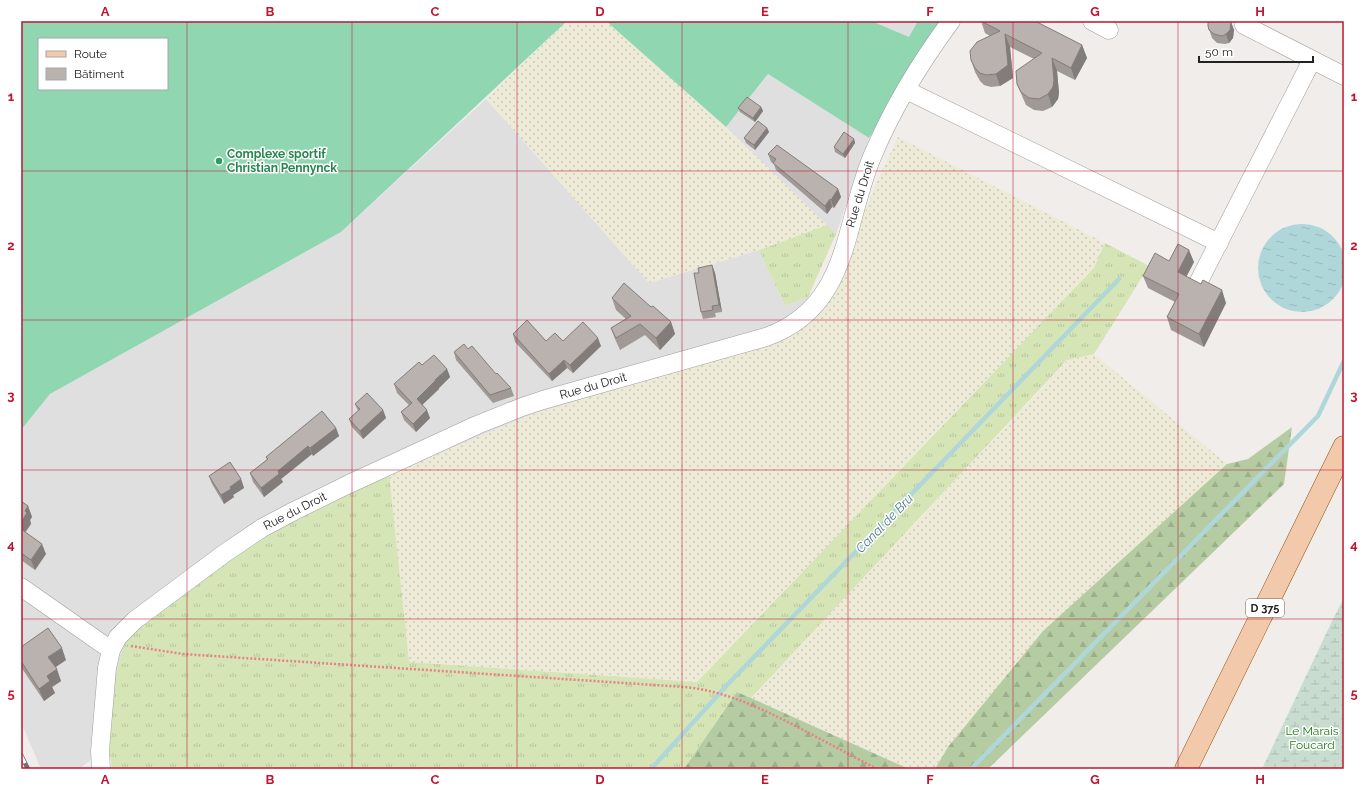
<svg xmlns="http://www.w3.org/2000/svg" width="1365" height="790" viewBox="0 0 1365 790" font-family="Raleway,sans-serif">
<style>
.residential{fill:#e0dfdf}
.farmland{fill:url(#farmland-dots)}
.grass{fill:url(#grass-tufts)}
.forest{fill:url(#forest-firs)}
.wetland{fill:url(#wetland-marsh)}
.pitch{fill:#90d7b1;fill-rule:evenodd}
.parking{fill:#dedede}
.water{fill:url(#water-ripples)}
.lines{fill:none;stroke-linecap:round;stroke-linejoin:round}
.stream{stroke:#afd7da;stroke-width:4.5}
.minor-casing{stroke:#9f9f9f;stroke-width:19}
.major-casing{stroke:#905110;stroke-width:23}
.path{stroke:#ec7f85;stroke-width:2.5;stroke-dasharray:2 2;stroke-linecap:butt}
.minor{stroke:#fff;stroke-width:18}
.major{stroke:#f3c9ac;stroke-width:22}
.rail-casing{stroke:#707070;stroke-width:4.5}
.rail{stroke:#fff;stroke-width:3;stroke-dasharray:9;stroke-linecap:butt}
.wall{fill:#a09996}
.shaded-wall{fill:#827d7a}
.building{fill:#bab2af;stroke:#827d7a}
.grid{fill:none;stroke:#bf1530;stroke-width:1;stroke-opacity:0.55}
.leisure-dot{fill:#2e9e5b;stroke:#fff;stroke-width:1.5}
.labels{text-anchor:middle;stroke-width:3;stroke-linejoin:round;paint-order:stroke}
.shield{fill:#fff;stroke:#646464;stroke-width:1}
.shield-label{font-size:11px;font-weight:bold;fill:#222}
.leisure-label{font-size:12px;font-weight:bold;fill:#27864d;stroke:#fff;text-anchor:start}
.street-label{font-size:12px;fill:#222;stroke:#fff}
.park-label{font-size:12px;fill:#1f7818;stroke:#fff}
.water-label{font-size:13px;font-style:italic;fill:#4c7a92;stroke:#fff}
.neatline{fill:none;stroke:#bf1530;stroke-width:1.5}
.grid-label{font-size:13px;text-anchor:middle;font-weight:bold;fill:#bf1530}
</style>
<defs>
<pattern id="farmland-dots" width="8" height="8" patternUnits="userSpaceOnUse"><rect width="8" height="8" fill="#edebd7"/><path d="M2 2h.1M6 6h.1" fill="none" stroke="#cbc9b8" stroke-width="1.8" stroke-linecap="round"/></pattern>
<pattern id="grass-tufts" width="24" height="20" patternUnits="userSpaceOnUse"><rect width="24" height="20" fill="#d5e5b6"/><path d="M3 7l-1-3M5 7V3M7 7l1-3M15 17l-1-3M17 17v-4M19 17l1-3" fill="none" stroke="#b7c49c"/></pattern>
<pattern id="forest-firs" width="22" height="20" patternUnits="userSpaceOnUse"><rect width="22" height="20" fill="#b5cca3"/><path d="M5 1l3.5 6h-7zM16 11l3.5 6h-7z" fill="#9baf8c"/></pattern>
<pattern id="wetland-marsh" width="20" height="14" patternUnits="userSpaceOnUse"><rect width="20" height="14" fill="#c8ddd0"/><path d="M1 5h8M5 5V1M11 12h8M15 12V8" fill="none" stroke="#acbdb2"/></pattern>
<pattern id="water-ripples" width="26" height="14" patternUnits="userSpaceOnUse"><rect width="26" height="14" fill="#afd7da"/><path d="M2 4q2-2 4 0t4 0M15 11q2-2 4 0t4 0" fill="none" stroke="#96b8bb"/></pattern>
</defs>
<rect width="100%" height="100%" fill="#f1edea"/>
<!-- residential -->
<g class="residential">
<polygon points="768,74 869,138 836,234 726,127"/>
<polygon points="486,99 649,283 759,250 785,306 808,297 804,324 751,349 533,414 389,474 109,746 79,769 41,769 21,722 21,430 50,394 341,232"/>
</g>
<!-- farmland -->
<g class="farmland">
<polygon points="567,21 606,21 726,127 827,225 759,250 649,283 486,99"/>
<polygon points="898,137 1105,243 1094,268 697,682 408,662 389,474 533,414 751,349 804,324 833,298 874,188"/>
<polygon points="1094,354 1227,464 1043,631 948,747 935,769 909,769 751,698 1068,360"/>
</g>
<!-- grass -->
<g class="grass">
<polygon points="827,225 836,234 808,297 785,306 759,250"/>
<polygon points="1105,243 1149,266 1094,354 1067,360 751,698 737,692 684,769 112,769 109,746 113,685 126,639 148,618 245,547 389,474 409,662 697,682 1094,268"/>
</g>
<!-- forest -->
<g class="forest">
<polygon points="1292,427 1284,484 988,769 935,769 948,747 1043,631 1227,464 1248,459"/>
<polygon points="737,692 751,698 909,769 684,769"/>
</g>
<!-- wetland -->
<polygon class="wetland" points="1344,598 1344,769 1262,769 1333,619"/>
<!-- pitch -->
<g class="pitch">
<path d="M21,21H567L341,232L50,394L21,430ZM39,39H167V89H39Z"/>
<polygon points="606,21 943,21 869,138 768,74 726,127"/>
</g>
<!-- parking -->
<polygon class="parking" points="871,21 918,21 909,37"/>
<!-- water -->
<circle class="water" cx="1302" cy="268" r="44"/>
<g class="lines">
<!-- stream -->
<g class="stream">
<polyline points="651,769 728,684 1119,279"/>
<polyline points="971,769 1318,416 1344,361"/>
</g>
<!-- minor casing -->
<g class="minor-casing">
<g id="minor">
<polyline points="1092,21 1109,30"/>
<polyline points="1244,25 1344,76"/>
<polyline points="906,90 1219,243"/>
<polyline points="1199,281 1312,60"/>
<polyline points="21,587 111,650"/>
<path d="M101,769L100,751L107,668L111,650L118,637L135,620L225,553L262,528L294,511L349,484L477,425L522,407L543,400L766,337C850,307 843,226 872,157C892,109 920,63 951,21"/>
</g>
</g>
<!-- major casing -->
<g class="major-casing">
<polyline id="major" points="1186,769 1344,447"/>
</g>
<!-- path -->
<path class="path" d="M131,646L183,654L685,687C728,691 769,712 807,732C830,744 854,757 877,769"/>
<!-- minor -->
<use href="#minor" class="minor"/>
<!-- major -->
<use href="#major" class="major"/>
<!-- rail casing -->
<g class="rail-casing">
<polyline id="rail" points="21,755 28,769"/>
</g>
<!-- rail -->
<use href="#rail" class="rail"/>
</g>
<!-- wall -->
<g class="wall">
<polygon points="981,21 1082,45 1087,58 1075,80 1057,71 1059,93 1058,99 1052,107 1043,111 1034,110 1026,105 1022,96 1017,84 1034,59 1010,47 1013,78 1000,86 991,87 984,85 980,81 975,72 971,60 990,36 985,33"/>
<polygon points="1231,22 1234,30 1233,38 1229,43 1225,44 1217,43 1212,38 1208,26"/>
<polygon points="761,107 763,111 755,122 740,112 738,108"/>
<polygon points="767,128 769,132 755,150 746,143 744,138"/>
<polygon points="854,139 855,143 845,158 835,152 834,147"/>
<polygon points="768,154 838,189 841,197 834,208 832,207 827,214 776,170 774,164 771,162"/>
<polygon points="1169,261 1194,262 1186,277 1226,303 1204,347 1171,330 1167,317 1175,302 1148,288 1143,276"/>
<polygon points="712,265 715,273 722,312 715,313 716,317 703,319 701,312 699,273"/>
<polygon points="612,298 651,307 671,322 675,334 660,350 645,335 620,350 615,339 611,328 626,319 616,310"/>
<polygon points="513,334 546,341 563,341 601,346 573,373 567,368 552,381 515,342"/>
<polygon points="468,349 511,388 514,396 493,403 456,360 454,352"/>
<polygon points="422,365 447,369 450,377 439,388 439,389 422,405 430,418 416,432 404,420 401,412 409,405 397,393 394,384"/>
<polygon points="355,404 383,410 386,418 363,439 352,427 349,419 358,411"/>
<polygon points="336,428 339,436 313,456 312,454 281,479 283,482 264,497 253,482 250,473 267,460 266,457"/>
<polygon points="209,476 241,479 244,488 233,495 234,497 224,504 212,484"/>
<polygon points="21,501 28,506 32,517 30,520 31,524 25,532 46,554 35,570 21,560"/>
<polygon points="21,647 66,660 55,667 61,681 52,687 55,693 44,701 21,667"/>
</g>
<!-- shaded-wall -->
<g class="shaded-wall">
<polygon points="1231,22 1234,30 1233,38 1229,43 1226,34"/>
<polygon points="1005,34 1010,47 1013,78 1000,86 996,74"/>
<polygon points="1082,45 1087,58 1075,80 1071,68"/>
<polygon points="1052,58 1057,71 1059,93 1058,99 1052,107 1048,94"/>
<polygon points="761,107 763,111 755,122 753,118"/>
<polygon points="767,128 769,132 755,150 754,145"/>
<polygon points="854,139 855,143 845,158 843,154"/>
<polygon points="838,189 841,197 834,208 831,200"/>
<polygon points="830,199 832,207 827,214 825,206"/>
<polygon points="1189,250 1194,262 1182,285 1178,272"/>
<polygon points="712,265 715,273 722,312 719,305"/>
<polygon points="1222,290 1226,303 1204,347 1199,334"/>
<polygon points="671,322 675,334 660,350 656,338"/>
<polygon points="598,338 601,346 573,373 570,365"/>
<polygon points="564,360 567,368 552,381 549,374"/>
<polygon points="447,369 450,377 439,388 439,389 420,407 417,399 435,380"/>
<polygon points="383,410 386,418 363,439 360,431"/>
<polygon points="427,410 430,418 416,432 413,424"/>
<polygon points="336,428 339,436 313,456 310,448"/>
<polygon points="308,446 312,454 281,479 283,482 264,497 261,488 278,471"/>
<polygon points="241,479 244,488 233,495 234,497 224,504 221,495 230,487"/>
<polygon points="28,506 32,517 30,520 31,524 22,537 21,522 25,511"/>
<polygon points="42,544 46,554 35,570 31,560"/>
<polygon points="62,648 66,660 53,669 48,657"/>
<polygon points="57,669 61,681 52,687 55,693 44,701 39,689 47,676"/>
</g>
<!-- building -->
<g class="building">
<polygon points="981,21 1035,21 1082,45 1071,68 1052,58 1054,80 1053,87 1048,94 1039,99 1029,98 1021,92 1017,84 1016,71 1042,53 1005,34 1008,65 996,74 986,75 980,73 975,68 971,60 970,51 977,42 1000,31"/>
<polygon points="1208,21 1231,21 1230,30 1226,34 1222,36 1214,34 1209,30 1208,26"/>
<polygon points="747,97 761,107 753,118 738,108"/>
<polygon points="758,121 767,128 754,145 744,138"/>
<polygon points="844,132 854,139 843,154 834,147"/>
<polygon points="777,145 838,189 831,200 830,199 825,206 773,163 776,159 768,154"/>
<polygon points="1178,244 1189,250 1178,272 1201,284 1203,280 1222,290 1199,334 1167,317 1179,294 1143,276 1155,253 1169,261"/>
<polygon points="712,265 719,305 712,306 713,310 701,312 694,273 699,273 698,268"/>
<polygon points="624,283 651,307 653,306 671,322 656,338 640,324 616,338 611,328 631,316 612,298"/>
<polygon points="527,320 546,341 555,333 563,341 583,322 598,338 570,365 564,360 549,374 513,334"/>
<polygon points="464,344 468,349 472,346 496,374 497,373 511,388 490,395 454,352"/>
<polygon points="434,355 447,369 435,380 436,380 417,399 427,410 413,424 401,412 412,403 394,384 419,362 422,365"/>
<polygon points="367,393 383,410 360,431 349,419 360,409 355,404"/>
<polygon points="322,411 336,428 310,448 308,446 278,471 279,474 261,488 250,473 268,459 266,457"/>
<polygon points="230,462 241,479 230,487 231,489 221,495 209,476"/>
<polygon points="21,501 28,506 25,511 27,513 21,522"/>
<polygon points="21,529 42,544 31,560 21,553"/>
<polygon points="48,628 62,648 48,657 57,669 47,676 50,681 39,689 21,661 21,647"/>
</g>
<!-- grid -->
<path class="grid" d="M187,21V769M352,21V769M517,21V769M682,21V769M848,21V769M1013,21V769M1178,21V769M21,171H1344M21,320H1344M21,470H1344M21,619H1344"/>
<!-- markers -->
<circle class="leisure-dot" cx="219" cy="161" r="4"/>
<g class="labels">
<!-- shield labels -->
<rect class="shield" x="1246" y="599" width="38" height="18" rx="3"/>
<g class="shield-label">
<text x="1265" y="612">D 375</text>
</g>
<!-- leisure labels -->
<g class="leisure-label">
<text x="227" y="158">Complexe sportif<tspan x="227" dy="14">Christian Pennynck</tspan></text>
</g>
<!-- street labels -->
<g class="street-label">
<text transform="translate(860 194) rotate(-73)" y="4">Rue du Droit</text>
<text transform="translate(593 386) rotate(-16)" y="4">Rue du Droit</text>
<text transform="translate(295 511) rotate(-27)" y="4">Rue du Droit</text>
</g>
<!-- park labels -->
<g class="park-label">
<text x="1312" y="735">Le Marais<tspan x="1312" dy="14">Foucard</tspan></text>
</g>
<!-- water labels -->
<g class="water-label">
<text transform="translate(884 523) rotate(-46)" y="5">Canal de Bru</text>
</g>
</g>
<!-- border -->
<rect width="1365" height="790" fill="none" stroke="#ffffff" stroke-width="44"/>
<!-- legend -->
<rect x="38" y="38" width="130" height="52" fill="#ffffff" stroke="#a7a7a7"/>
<rect x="46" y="51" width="20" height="6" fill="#f3c9ac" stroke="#a7a7a7"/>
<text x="74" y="58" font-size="12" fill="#222222">Route</text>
<rect x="46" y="68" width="20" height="12" fill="#bab2af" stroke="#a7a7a7"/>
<text x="74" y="78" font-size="12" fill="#222222">Bâtiment</text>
<!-- scale -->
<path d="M1199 56v6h114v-6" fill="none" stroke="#222222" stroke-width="2"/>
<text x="1205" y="56" font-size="12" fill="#222222" stroke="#ffffff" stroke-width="3" paint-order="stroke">50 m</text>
<rect x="22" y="22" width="1321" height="746" class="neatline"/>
<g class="grid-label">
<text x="105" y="16">A</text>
<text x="270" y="16">B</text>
<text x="435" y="16">C</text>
<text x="600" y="16">D</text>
<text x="765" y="16">E</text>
<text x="930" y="16">F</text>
<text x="1095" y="16">G</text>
<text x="1260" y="16">H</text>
<text x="11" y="101">1</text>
<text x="1354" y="101">1</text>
<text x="11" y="250">2</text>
<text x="1354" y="250">2</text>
<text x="11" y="400">3</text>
<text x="1354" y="400">3</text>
<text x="11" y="549">4</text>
<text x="1354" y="549">4</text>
<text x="11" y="698">5</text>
<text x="1354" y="698">5</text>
<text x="105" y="784">A</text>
<text x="270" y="784">B</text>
<text x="435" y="784">C</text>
<text x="600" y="784">D</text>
<text x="765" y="784">E</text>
<text x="930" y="784">F</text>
<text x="1095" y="784">G</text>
<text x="1260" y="784">H</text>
</g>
</svg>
